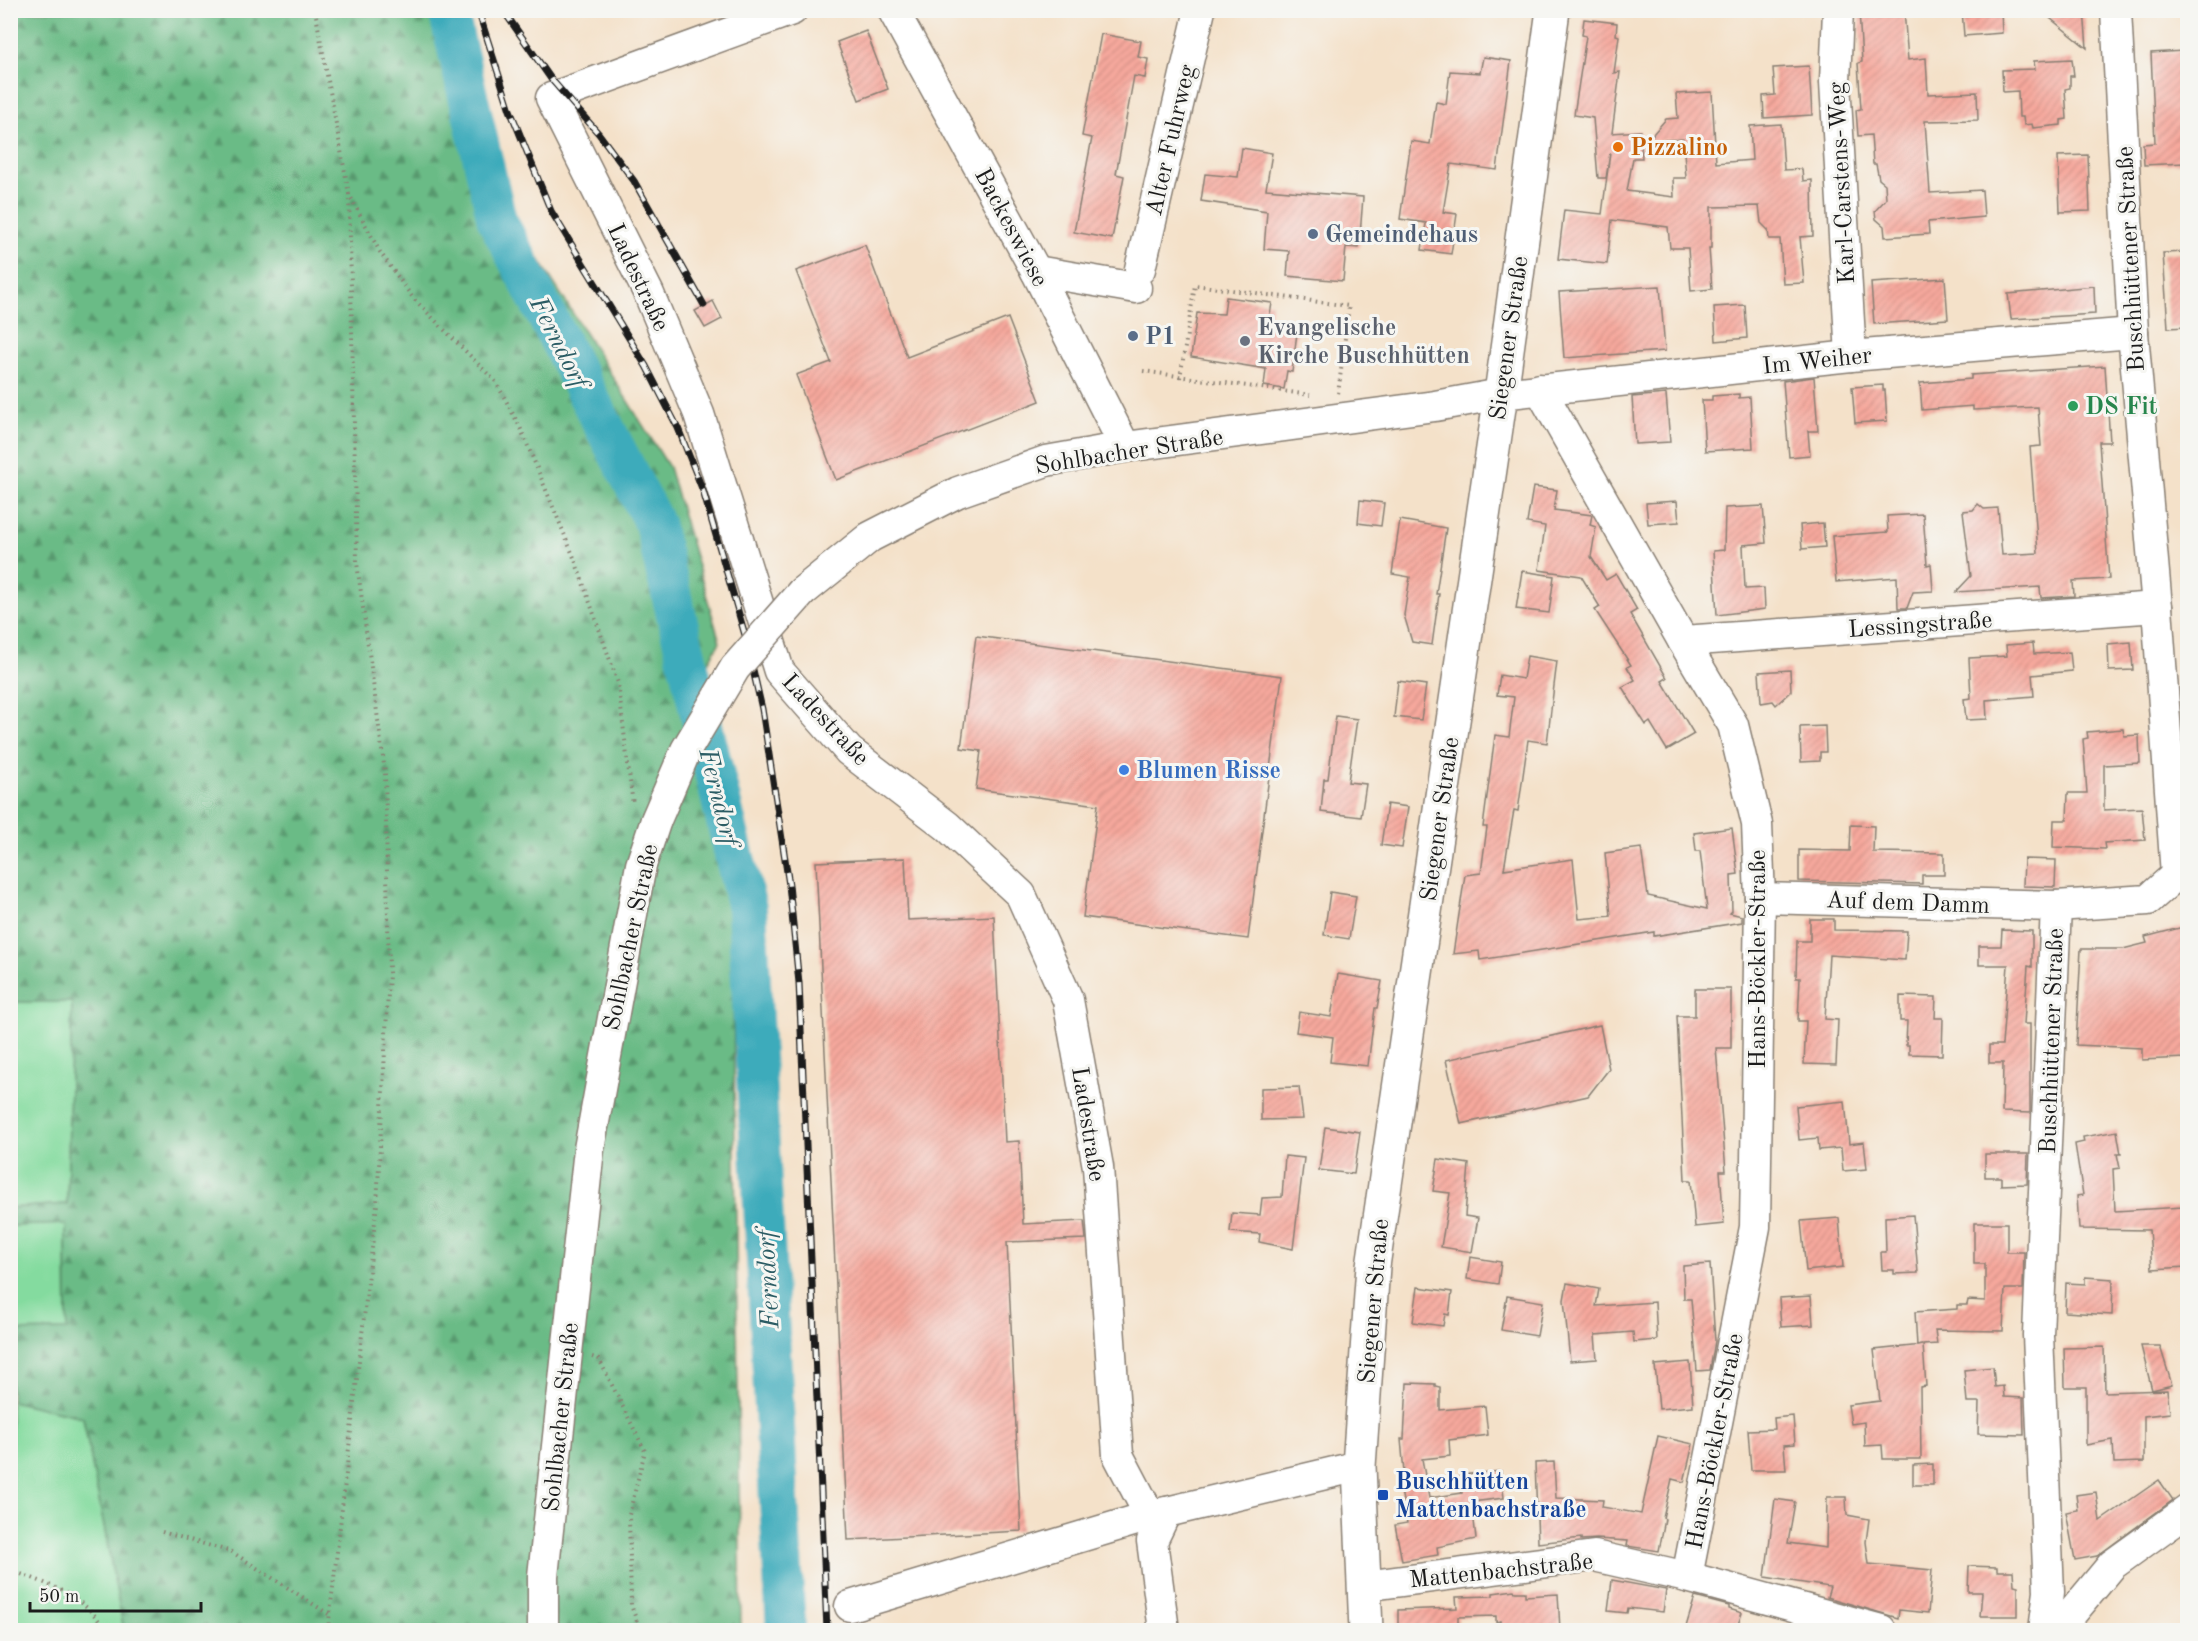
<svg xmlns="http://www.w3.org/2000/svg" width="2198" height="1641" viewBox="0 0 2198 1641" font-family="'Old Standard TT',serif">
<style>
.green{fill:#84db9f;stroke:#507c5e;stroke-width:1.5}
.forest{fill:url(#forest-firs);stroke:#446c51;stroke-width:1.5}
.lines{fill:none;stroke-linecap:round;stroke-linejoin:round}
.river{stroke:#3dabbb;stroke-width:40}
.building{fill:url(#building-hatch)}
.minor-casing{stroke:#887e72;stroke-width:33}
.major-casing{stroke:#887e72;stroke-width:36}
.path{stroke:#887e72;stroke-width:4;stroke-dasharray:1.5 4.5;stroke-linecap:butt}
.minor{stroke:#fff;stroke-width:30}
.major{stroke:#fff;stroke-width:33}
.rail-casing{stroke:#1c1c1c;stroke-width:7}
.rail{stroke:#f6f6f2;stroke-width:4.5;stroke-dasharray:14;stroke-linecap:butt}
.minor-bridge-casing{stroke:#887e72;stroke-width:33;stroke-linecap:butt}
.minor-bridge{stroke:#fff;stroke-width:30}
.food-dot{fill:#e8710a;stroke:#f6f6f2;stroke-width:2}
.service-dot{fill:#5c6f8a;stroke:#f6f6f2;stroke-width:2}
.worship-dot{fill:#6b7280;stroke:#f6f6f2;stroke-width:2}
.leisure-dot{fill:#2e9e5b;stroke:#f6f6f2;stroke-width:2}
.shop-dot{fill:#3f7fe0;stroke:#f6f6f2;stroke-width:2}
.transit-dot{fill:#1a4fb4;stroke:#f6f6f2;stroke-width:2}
.labels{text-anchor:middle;stroke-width:6;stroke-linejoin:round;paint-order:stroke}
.street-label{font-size:24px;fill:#1c1c1c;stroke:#f6f6f2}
.food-label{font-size:24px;font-weight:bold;fill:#c56008;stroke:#f6f6f2;text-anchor:start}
.service-label{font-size:24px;font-weight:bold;fill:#4e5e75;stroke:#f6f6f2;text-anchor:start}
.worship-label{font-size:24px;font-weight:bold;fill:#5b616d;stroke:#f6f6f2;text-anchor:start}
.leisure-label{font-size:24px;font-weight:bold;fill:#27864d;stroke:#f6f6f2;text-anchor:start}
.shop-label{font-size:24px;font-weight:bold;fill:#366cbe;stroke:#f6f6f2;text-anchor:start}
.transit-label{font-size:24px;font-weight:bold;fill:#164399;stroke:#f6f6f2;text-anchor:start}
.water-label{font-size:26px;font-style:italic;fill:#2b5c64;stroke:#f6f6f2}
</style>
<defs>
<pattern id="forest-firs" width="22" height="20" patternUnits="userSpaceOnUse" patternTransform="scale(1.5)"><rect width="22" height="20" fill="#6bbb86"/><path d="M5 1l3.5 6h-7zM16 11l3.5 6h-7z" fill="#57976d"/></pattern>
<pattern id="building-hatch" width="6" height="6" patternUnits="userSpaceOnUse" patternTransform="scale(1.5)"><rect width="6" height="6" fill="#f6a89c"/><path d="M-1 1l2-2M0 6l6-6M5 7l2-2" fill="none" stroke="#d29086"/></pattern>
</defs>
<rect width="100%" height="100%" fill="#f6f6f2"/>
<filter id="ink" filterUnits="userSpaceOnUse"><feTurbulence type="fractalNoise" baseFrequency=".0167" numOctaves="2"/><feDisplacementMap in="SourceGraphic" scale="12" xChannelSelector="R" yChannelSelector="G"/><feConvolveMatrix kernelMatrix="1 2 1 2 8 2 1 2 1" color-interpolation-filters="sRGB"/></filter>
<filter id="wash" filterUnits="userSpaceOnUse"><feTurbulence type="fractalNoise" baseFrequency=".008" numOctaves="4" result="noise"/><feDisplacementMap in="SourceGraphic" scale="24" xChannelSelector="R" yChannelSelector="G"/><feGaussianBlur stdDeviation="1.35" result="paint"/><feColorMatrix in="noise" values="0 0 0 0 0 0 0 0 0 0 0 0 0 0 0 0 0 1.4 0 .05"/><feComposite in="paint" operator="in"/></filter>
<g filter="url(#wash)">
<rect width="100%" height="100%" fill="#f4e1c9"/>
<!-- green -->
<g class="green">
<polygon points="11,1002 72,1002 67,1204 11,1208"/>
<polygon points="66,1224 67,1330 11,1331 10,1226"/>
<polygon points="11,1401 83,1417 124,1630 11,1630"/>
</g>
<!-- forest -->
<polygon class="forest" points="11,11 464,11 507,208 669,467 720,642 687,698 732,917 741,1630 124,1630 83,1417 11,1401 10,1331 67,1330 66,1224 11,1226 10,1208 67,1204 72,1002 11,1002"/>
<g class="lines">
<!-- river -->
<polyline class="river" points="448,10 497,220 654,523 747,908 786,1630"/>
</g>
<g id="blocks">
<!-- building -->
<g class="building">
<polygon points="1859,10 1904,10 1908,60 1926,58 1928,94 1977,92 1978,120 1925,121 1930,193 1982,190 1984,217 1928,222 1929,234 1885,237 1884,226 1876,219 1875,211 1886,199 1885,184 1879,179 1876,164 1873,164 1871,135 1858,136 1856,110 1861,109 1858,63 1862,62"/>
<polygon points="1962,10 2001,10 2002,33 1964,36"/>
<polygon points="2040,10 2084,10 2087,48"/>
<polygon points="1584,19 1617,23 1616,35 1619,36 1614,73 1620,72 1612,133 1640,131 1642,158 1633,158 1627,191 1674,197 1673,178 1686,178 1683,139 1647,141 1666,119 1678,118 1676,94 1712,92 1716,163 1752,160 1750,126 1781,124 1784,170 1802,169 1803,181 1812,180 1813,236 1800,237 1804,283 1783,284 1780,239 1769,239 1768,230 1761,223 1759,206 1711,207 1711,248 1709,248 1712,289 1691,291 1688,248 1670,248 1668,227 1612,220 1607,264 1558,259 1564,210 1602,214 1610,153 1606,178 1598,178 1593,118 1574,115 1586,36 1582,35"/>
<polygon points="866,31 888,89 859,100 837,42"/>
<polygon points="1101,34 1141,41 1138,57 1148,59 1145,78 1134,76 1116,174 1124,176 1112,239 1074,232 1092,138 1082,136"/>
<polygon points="2183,51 2185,163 2144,165 2143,144 2155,143 2151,53"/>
<polygon points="1483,57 1511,61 1497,170 1451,164 1443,212 1457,214 1451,254 1422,250 1426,223 1400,219 1411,141 1430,144 1436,102 1446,104 1450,71 1480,73"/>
<polygon points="2072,59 2074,76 2070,76 2070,88 2065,89 2067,119 2061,120 2061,125 2033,128 2032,124 2024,125 2023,117 2019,117 2018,91 2003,92 2002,70 2035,69 2034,61"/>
<polygon points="1809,66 1812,115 1764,118 1763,96 1775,95 1773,68"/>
<polygon points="1242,148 1272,153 1266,189 1363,197 1359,248 1346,247 1343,281 1287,276 1289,251 1264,249 1267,211 1201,201 1205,174 1238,177"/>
<polygon points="2088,155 2090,211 2060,212 2058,156"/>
<polygon points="865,245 907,357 1008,318 1040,401 836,480 796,375 831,362 796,271"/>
<polygon points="2187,252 2187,327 2168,328 2163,253"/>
<polygon points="1945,278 1948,319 1874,324 1871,283"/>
<polygon points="1660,286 1665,351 1564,358 1559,292"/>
<polygon points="2094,286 2095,314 2011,319 2008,294"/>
<polygon points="1226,297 1272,303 1269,321 1298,325 1292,372 1287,371 1284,389 1264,386 1266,369 1191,357 1197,313 1224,314"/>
<polygon points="713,301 722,319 705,328 695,311"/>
<polygon points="1745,305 1747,338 1716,341 1714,307"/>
<polygon points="2105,366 2110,442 2099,442 2109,579 2073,581 2074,596 2041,598 2040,587 1956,592 1971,576 1963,511 1973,510 1978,504 1984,509 1998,508 2002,555 2038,553 2030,447 2041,446 2038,407 1973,410 1973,406 1922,410 1920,383 1971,379 1971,375"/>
<polygon points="1814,377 1818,431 1808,431 1810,455 1789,457 1783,381"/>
<polygon points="1883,385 1883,390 1885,390 1887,421 1855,423 1852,387"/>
<polygon points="1666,394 1670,442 1635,444 1632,397"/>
<polygon points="1739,394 1739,398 1750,397 1753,448 1705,451 1702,400 1712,400 1712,396"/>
<polygon points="1533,487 1557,490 1554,510 1592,515 1590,525 1596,527 1591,557 1606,580 1616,574 1637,610 1630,614 1667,678 1662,681 1694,734 1667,750 1650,722 1646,725 1622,687 1635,680 1627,667 1631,665 1595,610 1600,607 1581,576 1539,570 1545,526 1527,523"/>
<polygon points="1360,500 1384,503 1381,526 1358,523"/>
<polygon points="1677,501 1679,522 1648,524 1646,503"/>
<polygon points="1763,506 1766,543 1743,545 1745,589 1764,588 1765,609 1717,615 1713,551 1724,550 1725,508"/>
<polygon points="1923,514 1927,565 1931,564 1933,591 1913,592 1907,608 1898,608 1897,577 1836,582 1832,536 1888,532 1887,516"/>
<polygon points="1400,520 1446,528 1436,594 1439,594 1432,645 1412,642 1404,615 1410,577 1392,574"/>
<polygon points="1823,523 1825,547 1802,549 1800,525"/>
<polygon points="1522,571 1554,576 1549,613 1516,609"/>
<polygon points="976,636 1282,676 1248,939 1083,917 1098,805 976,789 981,751 961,748"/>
<polygon points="2131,642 2133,670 2109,671 2108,644"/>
<polygon points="2033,643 2034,654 2070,652 2072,671 2032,675 2034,696 1986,700 1987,719 1966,720 1964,699 1971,698 1969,658 2007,656 2006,645"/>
<polygon points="1527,656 1557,661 1547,743 1528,740 1518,811 1514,810 1504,869 1573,859 1579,919 1611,916 1605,853 1641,848 1648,896 1707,909 1700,851 1696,851 1694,833 1732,828 1738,874 1731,875 1732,911 1730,913 1742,916 1742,922 1654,936 1654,932 1480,960 1479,951 1453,954 1465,875 1481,873 1487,827 1483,827 1495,735 1509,737 1514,697 1497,695 1500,675 1523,679"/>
<polygon points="1790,670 1791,691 1776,705 1773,701 1761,703 1759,672"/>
<polygon points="1398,681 1426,685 1421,720 1394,717"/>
<polygon points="1336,716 1357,719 1348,782 1366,784 1361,817 1321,812 1324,779 1328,779"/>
<polygon points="1825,726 1826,752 1820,752 1820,761 1801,762 1800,727"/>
<polygon points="2123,729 2124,736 2139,735 2140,763 2104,765 2104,810 2142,808 2145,840 2104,843 2105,849 2053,847 2054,820 2067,820 2068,793 2087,793 2083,739 2088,738 2087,732"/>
<polygon points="1387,804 1408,807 1402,848 1381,845"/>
<polygon points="1851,825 1874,826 1873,852 1944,853 1944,875 1922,875 1922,884 1799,881 1799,850 1850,851"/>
<polygon points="905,858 908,920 994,916 1005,1142 1019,1141 1023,1224 1084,1221 1086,1239 1007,1242 1021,1531 848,1540 816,862"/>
<polygon points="2024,859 2056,860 2055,887 2023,886"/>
<polygon points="1330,892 1356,896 1349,939 1324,935"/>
<polygon points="1810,919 1834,919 1834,930 1907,931 1905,960 1829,955 1825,1019 1838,1020 1836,1065 1804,1064 1806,1021 1798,1021 1800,978 1796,978 1797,941 1810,941"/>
<polygon points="2187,926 2187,1047 2185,1058 2142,1060 2142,1048 2076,1045 2081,949 2123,949 2147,943 2145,937"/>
<polygon points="2002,930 2032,931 2032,967 2028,966 2024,1024 2030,1024 2030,1113 2002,1112 2003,1063 1989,1063 1989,1045 2002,1045 2008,965 1979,965 1979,946 2001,946"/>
<polygon points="1338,974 1382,981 1377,1008 1375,1008 1368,1066 1330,1062 1333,1037 1296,1032 1299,1012 1331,1017"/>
<polygon points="1695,989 1731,989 1731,1048 1716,1048 1726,1171 1720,1171 1724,1224 1695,1227 1691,1180 1685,1180 1677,1016 1695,1016"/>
<polygon points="1900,996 1936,997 1935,1018 1943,1018 1942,1055 1909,1054 1909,1045 1906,1045 1907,1021 1900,1021"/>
<polygon points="1600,1025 1609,1069 1588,1096 1461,1124 1446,1060"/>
<polygon points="1299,1087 1303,1119 1261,1120 1261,1088"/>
<polygon points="1845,1101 1849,1144 1864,1142 1867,1169 1843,1171 1841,1148 1819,1150 1818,1138 1799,1140 1796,1106"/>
<polygon points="1325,1127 1360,1132 1354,1174 1319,1170"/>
<polygon points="2117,1131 2121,1154 2117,1154 2120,1168 2113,1169 2115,1211 2183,1207 2187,1267 2152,1269 2149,1230 2079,1229 2077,1196 2083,1195 2075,1144 2084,1142 2083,1137"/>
<polygon points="1985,1154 2028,1154 2027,1184 2001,1185 2001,1177 1985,1177"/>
<polygon points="1285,1156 1304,1158 1293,1249 1259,1242 1260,1234 1230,1232 1232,1213 1260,1215 1262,1198 1282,1197"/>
<polygon points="1438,1159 1469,1164 1465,1216 1478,1218 1472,1252 1441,1247 1450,1193 1433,1191"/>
<polygon points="1913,1215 1918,1273 1894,1274 1894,1270 1882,1270 1881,1252 1886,1252 1885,1217"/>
<polygon points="1839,1218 1843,1267 1806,1271 1801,1221"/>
<polygon points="1974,1223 2007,1223 2007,1252 2024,1252 2023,1289 2005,1289 2003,1331 1935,1330 1937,1344 1923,1345 1926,1386 1920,1387 1921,1459 1883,1459 1882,1445 1865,1446 1864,1422 1851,1424 1848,1405 1880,1401 1874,1350 1922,1345 1917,1346 1915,1312 1957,1309 1957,1305 1967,1305 1968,1300 1985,1301 1985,1264 1974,1264"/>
<polygon points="1470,1257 1501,1262 1498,1284 1467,1279"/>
<polygon points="1710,1264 1715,1341 1710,1370 1697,1371 1691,1299 1684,1299 1683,1266"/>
<polygon points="2085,1277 2113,1279 2112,1315 2065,1312 2066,1283 2085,1284"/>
<polygon points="1567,1283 1599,1289 1596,1306 1655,1302 1657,1340 1634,1342 1633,1332 1595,1335 1597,1359 1570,1361 1564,1300"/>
<polygon points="1418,1287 1452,1292 1449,1315 1445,1314 1443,1326 1413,1322"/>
<polygon points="1507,1296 1543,1302 1537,1336 1501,1330"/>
<polygon points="1811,1296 1813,1325 1781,1327 1779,1298"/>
<polygon points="2141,1346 2160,1346 2172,1385 2152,1390"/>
<polygon points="2104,1347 2105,1392 2167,1390 2170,1413 2144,1416 2144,1462 2114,1463 2113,1440 2086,1445 2086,1387 2065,1387 2064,1348"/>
<polygon points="1690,1362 1693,1406 1659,1409 1655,1365"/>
<polygon points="1993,1367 1995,1387 2003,1386 2004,1397 2023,1398 2024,1435 1978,1434 1979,1402 1967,1402 1964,1370"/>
<polygon points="1407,1383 1435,1384 1435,1386 1440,1387 1440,1410 1485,1406 1488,1435 1449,1440 1450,1456 1422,1459 1429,1498 1462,1493 1460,1475 1501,1471 1504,1498 1472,1502 1476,1539 1437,1547 1438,1555 1402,1561 1395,1525 1407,1523 1400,1485 1405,1484 1401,1439 1404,1439"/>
<polygon points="1793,1416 1795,1444 1784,1445 1786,1470 1751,1470 1748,1430 1775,1429 1774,1418"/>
<polygon points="1658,1436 1693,1444 1684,1482 1672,1479 1663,1518 1665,1519 1659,1551 1627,1546 1628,1541 1597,1539 1581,1540 1581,1538 1538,1543 1535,1463 1554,1462 1556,1498 1603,1500 1602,1507 1641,1514"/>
<polygon points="1933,1464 1933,1485 1913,1485 1913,1465"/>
<polygon points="2159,1480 2173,1500 2097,1556 2075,1560 2066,1512 2078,1510 2076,1495 2096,1492 2100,1521"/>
<polygon points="1827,1497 1846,1497 1847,1515 1869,1519 1866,1542 1869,1564 1932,1570 1928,1613 1899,1610 1898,1618 1891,1616 1827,1597 1830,1587 1765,1577 1775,1499 1795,1502 1788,1543 1826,1548"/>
<polygon points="1969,1566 1997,1567 1997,1571 2013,1571 2014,1585 2018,1586 2018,1616 1980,1616 1982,1592 1968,1592"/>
<polygon points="1612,1580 1666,1590 1663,1612 1628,1608 1627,1613 1608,1611"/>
<polygon points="1514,1590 1515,1592 1525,1592 1525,1596 1558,1594 1560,1630 1501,1630 1500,1621 1496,1622 1496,1616 1458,1617 1458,1629 1398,1630 1398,1610 1457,1608 1456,1597 1493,1596 1493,1593"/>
<polygon points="1695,1597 1729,1606 1729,1609 1742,1613 1736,1630 1685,1630"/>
</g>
</g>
</g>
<g filter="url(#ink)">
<use href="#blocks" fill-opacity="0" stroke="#887e72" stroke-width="1.5"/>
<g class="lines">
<!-- minor casing -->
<g class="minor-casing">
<g id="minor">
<polyline points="792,10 551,98 649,294 699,414 779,671 849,751 947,826 1021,895 1068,1000 1098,1167 1118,1455 1150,1516"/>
<polyline points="893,10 1036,271 1125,447"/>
<polyline points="1838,10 1835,82 1851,356"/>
<polyline points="1140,269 1200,10"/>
<polyline points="1036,271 1136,288"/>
<polyline points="1540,389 1683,641 1733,725 1757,824 1760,898 1755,1227 1687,1577"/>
<polyline points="802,592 870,537 958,492 1046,461 1125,447 1435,406 1501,394 1851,356 2133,333"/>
<polyline points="1683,641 2157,607"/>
<polyline points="1760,898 2056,906 2148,900 2176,875 2157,607 2133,333 2116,10"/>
<polyline points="1364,1586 1594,1556 1687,1577 1881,1630"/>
<polyline points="850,1606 1150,1516 1359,1466"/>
<polyline points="543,1630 543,1576 589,1149 641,865 656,820"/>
<polyline points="1164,1630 1152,1541 1166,1512"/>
<polyline points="2044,1630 2049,1592 2038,1335 2056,906"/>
<polyline points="2058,1630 2112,1565 2188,1510"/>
</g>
</g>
<!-- major casing -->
<g class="major-casing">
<polyline id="major" points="1366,1630 1359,1466 1373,1266 1501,394 1553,10"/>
</g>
<!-- path -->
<g class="path">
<polyline points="315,10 349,194 380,252 413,298 496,382 520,427 575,560 618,683 633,805"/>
<polyline points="1143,371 1310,395"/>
<polyline points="1180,378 1195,285 1349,306 1338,394"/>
<polyline points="592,1357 599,1359 645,1451 629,1515 631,1605 640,1630"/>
<polyline points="162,1532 232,1552 330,1615"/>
<path d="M10,1570C46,1583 86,1596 105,1630"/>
<polyline points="328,1630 377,1204 389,974 385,772 357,563 349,194"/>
</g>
<!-- minor -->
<use href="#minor" class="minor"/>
<!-- major -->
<use href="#major" class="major"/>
<!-- rail casing -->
<g class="rail-casing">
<g id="rail">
<polyline points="478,10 510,110 551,211 646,366 678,428 703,491 745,635 762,709 789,885 799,983 827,1630"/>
<polyline points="503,10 551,79 599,134 634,181 704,305"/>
</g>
</g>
<!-- rail -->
<use href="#rail" class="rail"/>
<!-- minor-bridge casing -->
<g class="minor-bridge-casing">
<polyline id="minor-bridge" points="656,820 686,750 735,668 802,592"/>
</g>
<!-- minor-bridge -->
<use href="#minor-bridge" class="minor-bridge"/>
</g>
</g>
<!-- markers -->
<circle class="food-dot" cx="1618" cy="147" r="6"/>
<g class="service-dot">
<circle cx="1313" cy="234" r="6"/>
<circle cx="1133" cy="336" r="6"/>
</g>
<circle class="worship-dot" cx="1245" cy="341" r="6"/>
<circle class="leisure-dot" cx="2073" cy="406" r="6"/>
<circle class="shop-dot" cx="1124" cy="770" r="6"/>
<rect class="transit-dot" x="1377" y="1489" width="12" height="12" rx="3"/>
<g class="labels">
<!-- street labels -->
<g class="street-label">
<text transform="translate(1170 140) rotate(-77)" y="8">Alter Fuhrweg</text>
<text transform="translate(1841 183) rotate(-93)" y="8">Karl-Carstens-Weg</text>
<text transform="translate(1012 227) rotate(62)" y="8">Backeswiese</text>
<text transform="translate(2130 259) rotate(-93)" y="8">Buschhüttener Straße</text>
<text transform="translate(639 277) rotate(65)" y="8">Ladestraße</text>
<text transform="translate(1508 338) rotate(-82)" y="8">Siegener Straße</text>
<text transform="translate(1817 360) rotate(-6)" y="8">Im Weiher</text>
<text transform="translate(1129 451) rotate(-9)" y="8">Sohlbacher Straße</text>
<text transform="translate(1920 624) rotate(-4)" y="8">Lessingstraße</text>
<text transform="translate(826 719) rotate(47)" y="8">Ladestraße</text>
<text transform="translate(1439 819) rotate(-82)" y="8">Siegener Straße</text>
<text transform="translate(1908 902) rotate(2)" y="8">Auf dem Damm</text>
<text transform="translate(630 937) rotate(-78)" y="8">Sohlbacher Straße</text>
<text transform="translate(1757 959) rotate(-90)" y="8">Hans-Böckler-Straße</text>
<text transform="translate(2051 1041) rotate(-88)" y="8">Buschhüttener Straße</text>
<text transform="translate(1089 1124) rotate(81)" y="8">Ladestraße</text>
<text transform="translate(1373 1301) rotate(-85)" y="8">Siegener Straße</text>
<text transform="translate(560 1417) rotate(-84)" y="8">Sohlbacher Straße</text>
<text transform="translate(1714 1441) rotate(-79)" y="8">Hans-Böckler-Straße</text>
<text transform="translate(1501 1570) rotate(-6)" y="8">Mattenbachstraße</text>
</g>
<!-- food labels -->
<g class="food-label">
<text x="1630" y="155">Pizzalino</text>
</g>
<!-- service labels -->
<g class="service-label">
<text x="1325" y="242">Gemeindehaus</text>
<text x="1145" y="344">P1</text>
</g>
<!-- worship labels -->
<g class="worship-label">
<text x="1257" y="335">Evangelische<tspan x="1257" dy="28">Kirche Buschhütten</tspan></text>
</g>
<!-- leisure labels -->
<g class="leisure-label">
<text x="2085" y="414">DS Fit</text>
</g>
<!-- shop labels -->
<g class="shop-label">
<text x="1136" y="778">Blumen Risse</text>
</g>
<!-- transit labels -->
<g class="transit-label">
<text x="1395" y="1489">Buschhütten<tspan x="1395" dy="28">Mattenbachstraße</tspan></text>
</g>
<!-- water labels -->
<g class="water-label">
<text transform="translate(560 342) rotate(63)" y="9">Ferndorf</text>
<text transform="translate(720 797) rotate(76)" y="9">Ferndorf</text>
<text transform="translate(767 1279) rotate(-93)" y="9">Ferndorf</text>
</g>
</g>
<!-- margin -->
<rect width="2198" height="1641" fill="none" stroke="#f6f6f2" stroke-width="36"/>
<!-- scale -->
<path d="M30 1602v9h171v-9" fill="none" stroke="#1c1c1c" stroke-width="3"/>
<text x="39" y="1602" font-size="18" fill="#1c1c1c" stroke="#f6f6f2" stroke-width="4.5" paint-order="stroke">50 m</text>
</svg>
